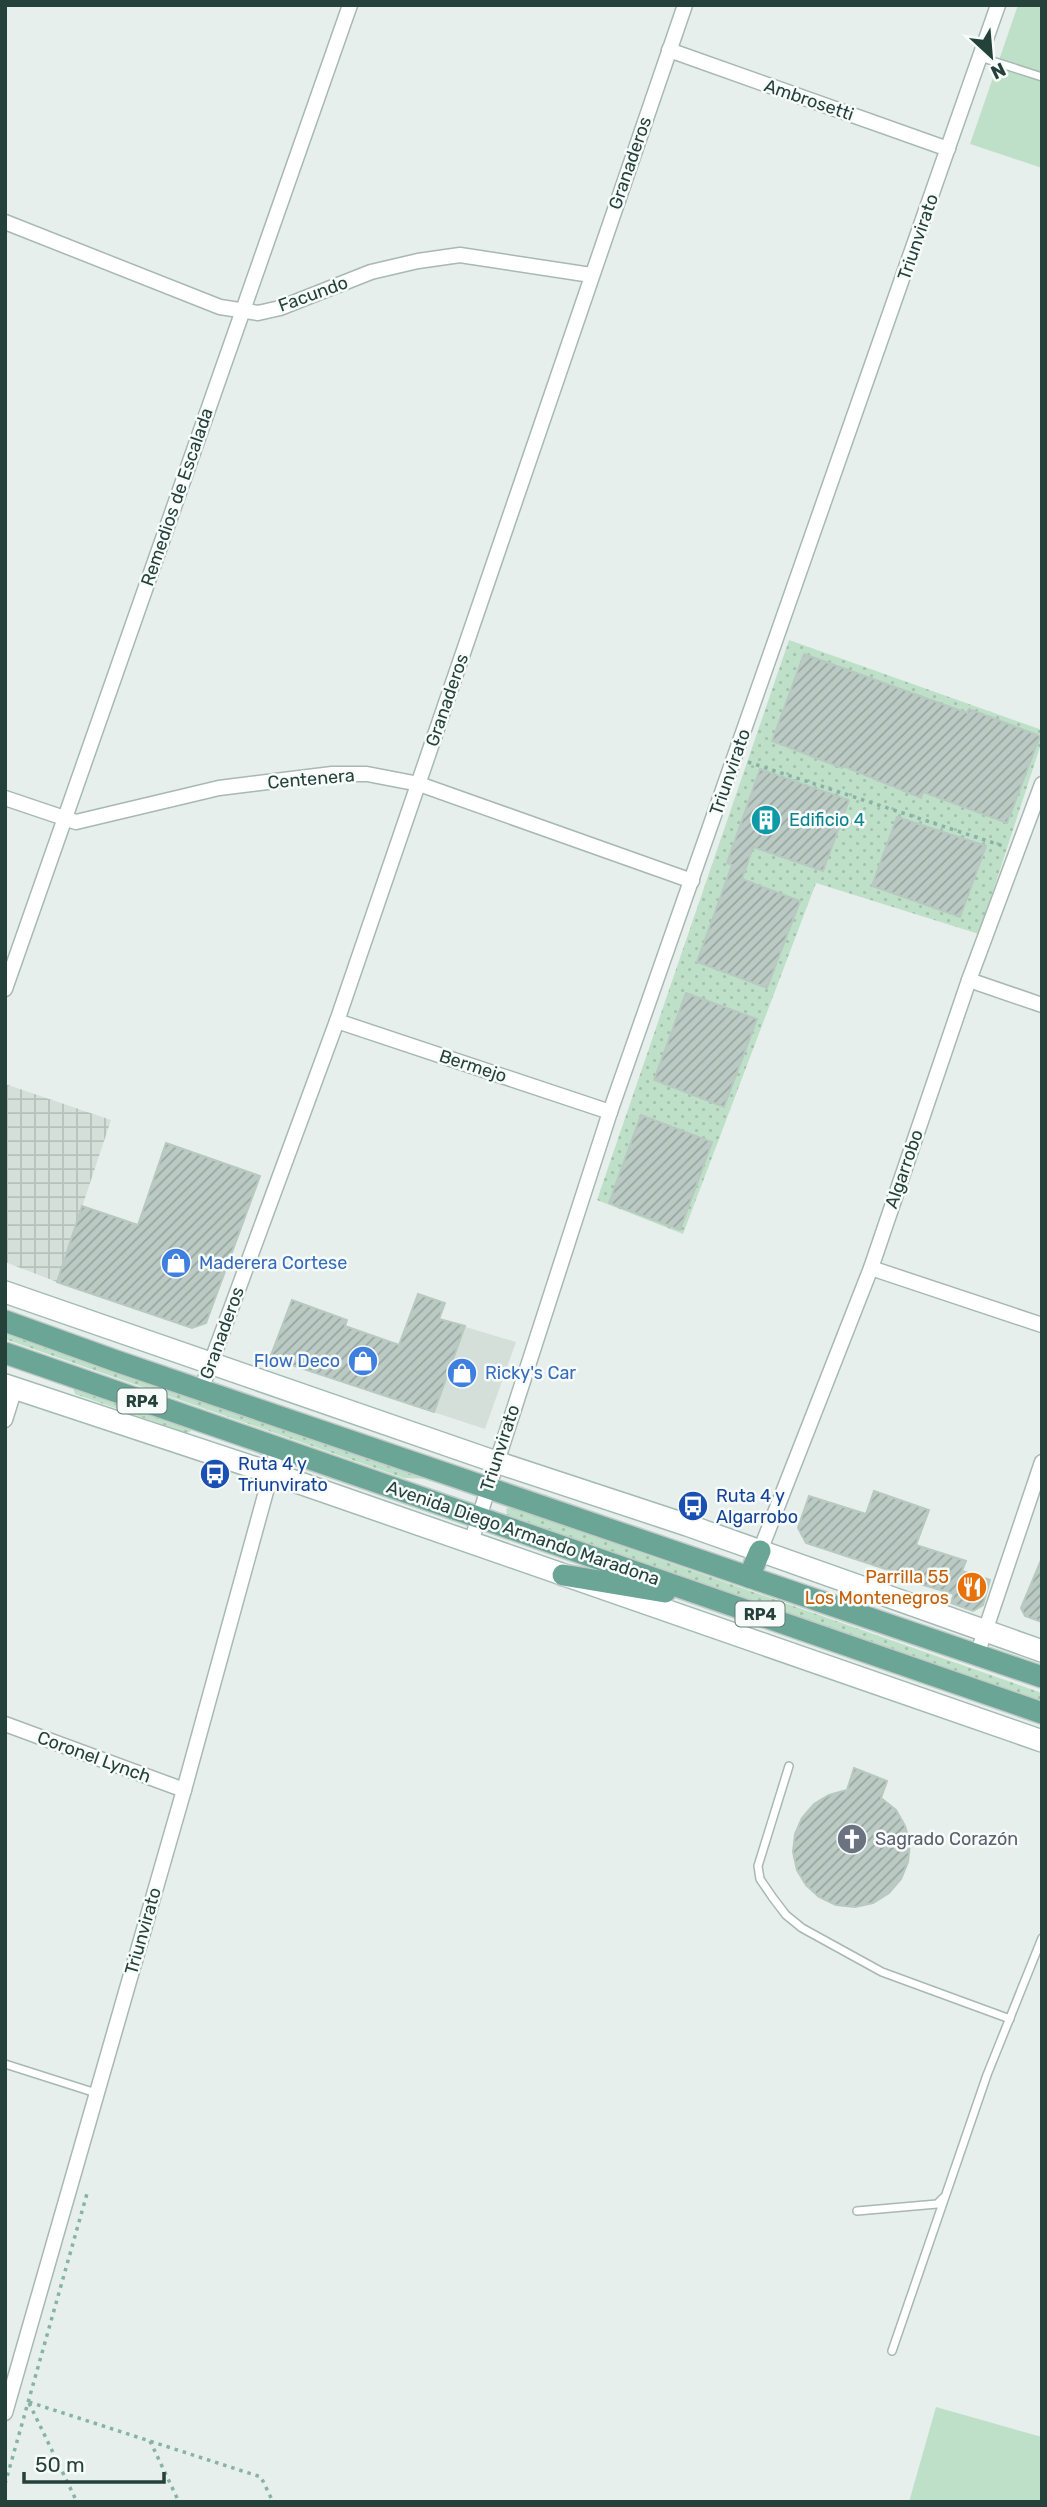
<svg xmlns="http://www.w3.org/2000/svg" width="1047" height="2507" viewBox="0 0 1047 2507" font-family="Rubik,sans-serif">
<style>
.built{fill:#d4dfda}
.industrial{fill:url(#industrial-grid)}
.grass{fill:url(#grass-dots)}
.garden{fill:#bfe0c8}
.building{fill:url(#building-hatch);stroke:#b8c9c2;stroke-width:2}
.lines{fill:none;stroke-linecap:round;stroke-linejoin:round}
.lane-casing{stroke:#a8b8b2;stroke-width:10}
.street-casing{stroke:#a8b8b2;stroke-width:17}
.secondary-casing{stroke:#a4bbb3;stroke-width:24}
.primary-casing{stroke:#c2cac8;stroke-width:24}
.path{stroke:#86b3a5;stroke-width:3.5;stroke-dasharray:3.5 5;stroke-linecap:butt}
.lane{stroke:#fff;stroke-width:7}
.street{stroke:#fff;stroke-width:14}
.secondary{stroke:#fff;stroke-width:21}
.primary{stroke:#6aa596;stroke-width:21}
.labels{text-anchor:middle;stroke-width:5;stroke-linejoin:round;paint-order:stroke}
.shield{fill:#f7fbf9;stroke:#637a73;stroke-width:2}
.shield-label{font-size:16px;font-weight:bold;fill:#24423a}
.street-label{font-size:18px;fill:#24423a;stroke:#f7fbf9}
.culture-label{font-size:18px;fill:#0d838f;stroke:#f7fbf9;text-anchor:start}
.shop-label{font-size:18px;fill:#366cbe;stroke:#f7fbf9;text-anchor:start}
.transit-label{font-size:18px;fill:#164399;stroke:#f7fbf9;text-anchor:start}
.food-label{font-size:18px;fill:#c56008;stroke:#f7fbf9;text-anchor:end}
.worship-label{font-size:18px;fill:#5b616d;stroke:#f7fbf9;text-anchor:start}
</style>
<defs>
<pattern id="industrial-grid" width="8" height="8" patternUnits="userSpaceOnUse" patternTransform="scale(1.75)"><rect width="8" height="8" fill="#d4dfda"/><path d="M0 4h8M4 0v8" fill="none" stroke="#b6c1bc"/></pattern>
<pattern id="grass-dots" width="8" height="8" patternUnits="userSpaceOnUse" patternTransform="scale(1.75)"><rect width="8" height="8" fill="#bfe0c8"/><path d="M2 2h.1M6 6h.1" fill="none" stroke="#a4c1ad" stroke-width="1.8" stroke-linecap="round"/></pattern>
<pattern id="building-hatch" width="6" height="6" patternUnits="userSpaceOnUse" patternTransform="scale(1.75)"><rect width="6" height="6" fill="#bbcac4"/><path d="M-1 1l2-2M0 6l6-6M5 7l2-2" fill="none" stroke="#98a6a0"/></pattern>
</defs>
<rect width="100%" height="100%" fill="#e6efeb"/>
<!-- built -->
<polygon class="built" points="439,1319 516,1342 485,1429 409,1404"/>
<!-- industrial -->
<polygon class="industrial" points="5,1084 111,1120 57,1282 5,1262"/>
<!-- grass -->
<g class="grass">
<polygon points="789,640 1042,730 1042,741 979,934 816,883 683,1234 597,1200"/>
<polygon points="5,1332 431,1479 404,1478 5,1339"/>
<polygon points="74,1389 189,1428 191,1431 187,1433 75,1394"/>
<polygon points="510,1507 1042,1693 1042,1701 507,1515 506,1509"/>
</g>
<!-- garden -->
<g class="garden">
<polygon points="1018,5 1042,5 1042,168 970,144"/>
<polygon points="936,2407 1042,2437 1042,2502 909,2502"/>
</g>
<!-- building -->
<g class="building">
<polygon points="804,654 967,713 969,709 1040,736 1007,823 923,792 921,798 843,766 842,768 772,741"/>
<polygon points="760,769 849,800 823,871 753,847 742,879 800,901 767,988 697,962 732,865 727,863"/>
<polygon points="897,817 986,846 960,917 872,886"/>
<polygon points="686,993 757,1019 724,1107 654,1080"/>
<polygon points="641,1115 712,1142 680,1230 609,1203"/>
<polygon points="166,1143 260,1176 206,1323 192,1328 57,1282 82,1206 138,1225"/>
<polygon points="418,1294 445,1303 439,1319 465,1326 434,1412 270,1358 292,1300 347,1320 345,1326 399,1345"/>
<polygon points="874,1491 929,1510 916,1545 966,1561 962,1571 990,1580 983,1605 973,1611 951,1603 954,1594 903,1579 904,1575 806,1543 798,1528 809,1496 866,1514"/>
<polygon points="1042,1558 1042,1622 1025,1616 1021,1608"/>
<polygon points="854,1768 887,1781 881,1798 896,1810 905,1826 910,1844 908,1862 901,1879 889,1893 873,1903 855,1907 836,1905 819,1897 806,1885 797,1870 793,1852 795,1834 802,1818 814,1804 829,1795 847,1790"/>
</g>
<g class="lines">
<!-- lane casing -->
<g class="lane-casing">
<g id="lane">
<polyline points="980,57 1042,77"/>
<polyline points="789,1766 758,1866 760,1879 773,1898 786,1915 802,1928 882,1972 1010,2019"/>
<polyline points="5,2064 96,2093"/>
<polyline points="857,2211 937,2204 943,2198"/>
<polyline points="892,2351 987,2075 1042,1938"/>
</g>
</g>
<!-- street casing -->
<g class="street-casing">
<g id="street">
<polyline points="669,50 948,149"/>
<polyline points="5,222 220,307 258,313 280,308 371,272 418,261 460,255 591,275"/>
<polyline points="5,798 76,822 219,788 332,774 367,774 419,784 692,881"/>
<polyline points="969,980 1042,1005"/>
<polyline points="5,989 350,5"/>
<polyline points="337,1021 610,1112"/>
<polyline points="871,1268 1042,1325"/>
<polyline points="201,1390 337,1021 685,5"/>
<polyline points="5,1420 15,1388"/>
<polyline points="471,1542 610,1112 998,5"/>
<polyline points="760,1551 871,1268 969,980 1042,784"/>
<polyline points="977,1655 1042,1462"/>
<polyline points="5,1724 184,1790"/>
<polyline points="5,2413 184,1790 278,1448"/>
</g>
</g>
<!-- secondary casing -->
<g class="secondary-casing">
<g id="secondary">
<polyline points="5,1292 496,1462 687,1525 1042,1651"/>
<polyline points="5,1385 271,1473 1042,1741"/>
</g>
</g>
<!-- primary casing -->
<g class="primary-casing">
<g id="primary">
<polyline points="5,1321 116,1361 1042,1677"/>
<polyline points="5,1353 1042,1713"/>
<polyline points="563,1575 665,1592"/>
<polyline points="749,1577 760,1551"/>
</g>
</g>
<!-- path -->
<g class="path">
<polyline points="748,762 1003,846"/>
<polyline points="29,2402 261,2477 273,2502"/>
<polyline points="29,2403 77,2502"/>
<polyline points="150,2441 179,2502"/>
<polyline points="5,2484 88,2190"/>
</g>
<!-- lane -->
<use href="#lane" class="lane"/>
<!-- street -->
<use href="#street" class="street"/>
<!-- secondary -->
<use href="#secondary" class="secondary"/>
<!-- primary -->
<use href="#primary" class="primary"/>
</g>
<!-- icons -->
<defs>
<g id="building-disc" transform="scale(1.575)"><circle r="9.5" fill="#0f9aa8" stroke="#f7fbf9"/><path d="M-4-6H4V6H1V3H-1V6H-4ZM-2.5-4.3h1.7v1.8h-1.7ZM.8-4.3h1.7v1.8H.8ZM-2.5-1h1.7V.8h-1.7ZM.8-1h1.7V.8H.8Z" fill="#fff"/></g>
<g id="shop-disc" transform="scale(1.575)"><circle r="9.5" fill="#3f7fe0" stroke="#f7fbf9"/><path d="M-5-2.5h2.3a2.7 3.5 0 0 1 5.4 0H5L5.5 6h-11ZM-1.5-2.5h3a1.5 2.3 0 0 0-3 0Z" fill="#fff"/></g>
<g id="bus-disc" transform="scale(1.575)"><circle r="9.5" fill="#1a4fb4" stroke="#f7fbf9"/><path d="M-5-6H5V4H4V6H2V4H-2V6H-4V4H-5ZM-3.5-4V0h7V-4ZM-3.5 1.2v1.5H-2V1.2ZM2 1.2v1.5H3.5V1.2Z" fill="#fff"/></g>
<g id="restaurant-disc" transform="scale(1.575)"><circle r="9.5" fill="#e8710a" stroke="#f7fbf9"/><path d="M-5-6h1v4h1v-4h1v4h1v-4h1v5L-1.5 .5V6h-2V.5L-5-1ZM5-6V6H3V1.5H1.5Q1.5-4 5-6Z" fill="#fff"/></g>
<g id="church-disc" transform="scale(1.575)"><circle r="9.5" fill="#6b7280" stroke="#f7fbf9"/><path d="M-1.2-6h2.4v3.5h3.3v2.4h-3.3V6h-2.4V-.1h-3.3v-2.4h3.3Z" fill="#fff"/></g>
</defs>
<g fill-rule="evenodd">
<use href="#building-disc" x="766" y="820"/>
<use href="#shop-disc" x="176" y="1263"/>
<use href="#shop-disc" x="363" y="1361"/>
<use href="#shop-disc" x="462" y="1373"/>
<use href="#bus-disc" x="215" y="1474"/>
<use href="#bus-disc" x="693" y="1506"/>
<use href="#restaurant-disc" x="972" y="1587"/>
<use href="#church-disc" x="852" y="1839"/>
</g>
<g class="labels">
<!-- shield labels -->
<g class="shield">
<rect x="117.5" y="1388.5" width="49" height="25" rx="5"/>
<rect x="735.5" y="1601.5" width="49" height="25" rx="5"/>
</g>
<g class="shield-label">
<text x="142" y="1407">RP4</text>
<text x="760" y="1620">RP4</text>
</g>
<!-- street labels -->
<g class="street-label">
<text transform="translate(809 100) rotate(19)" y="6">Ambrosetti</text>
<text transform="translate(630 163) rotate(-71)" y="6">Granaderos</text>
<text transform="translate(918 237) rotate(-71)" y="6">Triunvirato</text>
<text transform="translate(313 294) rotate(-20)" y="6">Facundo</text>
<text transform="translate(177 497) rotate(-71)" y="6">Remedios de Escalada</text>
<text transform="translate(447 700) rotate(-71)" y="6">Granaderos</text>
<text transform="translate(730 772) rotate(-71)" y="6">Triunvirato</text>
<text transform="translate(311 779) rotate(-5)" y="6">Centenera</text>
<text transform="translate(473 1066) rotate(18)" y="6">Bermejo</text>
<text transform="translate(904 1169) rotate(-71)" y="6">Algarrobo</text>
<text transform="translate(222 1333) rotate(-70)" y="6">Granaderos</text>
<text transform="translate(500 1448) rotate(-72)" y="6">Triunvirato</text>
<text transform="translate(523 1533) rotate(19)" y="6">Avenida Diego Armando Maradona</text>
<text transform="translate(94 1757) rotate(20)" y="6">Coronel Lynch</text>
<text transform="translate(143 1931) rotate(-74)" y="6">Triunvirato</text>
</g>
<!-- culture labels -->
<g class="culture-label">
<text x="789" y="826">Edificio 4</text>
</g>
<!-- shop labels -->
<g class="shop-label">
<text x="199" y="1269">Maderera Cortese</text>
<text x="340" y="1367" text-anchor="end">Flow Deco</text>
<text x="485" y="1379">Ricky's Car</text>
</g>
<!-- transit labels -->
<g class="transit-label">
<text x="238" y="1470">Ruta 4 y<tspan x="238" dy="21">Triunvirato</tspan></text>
<text x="716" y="1502">Ruta 4 y<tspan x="716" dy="21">Algarrobo</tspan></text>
</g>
<!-- food labels -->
<g class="food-label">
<text x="949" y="1583">Parrilla 55<tspan x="949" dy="21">Los Montenegros</tspan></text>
</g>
<!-- worship labels -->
<g class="worship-label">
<text x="875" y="1845">Sagrado Corazón</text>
</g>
</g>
<!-- border -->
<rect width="1047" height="2507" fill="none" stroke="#24423a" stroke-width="14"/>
<!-- north arrow -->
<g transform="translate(991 56) rotate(154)" stroke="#f7fbf9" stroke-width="5" paint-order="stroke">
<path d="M0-5L12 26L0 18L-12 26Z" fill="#24423a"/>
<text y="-10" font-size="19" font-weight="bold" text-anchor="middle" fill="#24423a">N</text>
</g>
<!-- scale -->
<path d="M24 2472v10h140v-10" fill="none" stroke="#24423a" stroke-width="3.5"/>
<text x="35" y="2472" font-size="21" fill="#24423a" stroke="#f7fbf9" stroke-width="5" paint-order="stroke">50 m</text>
</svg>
